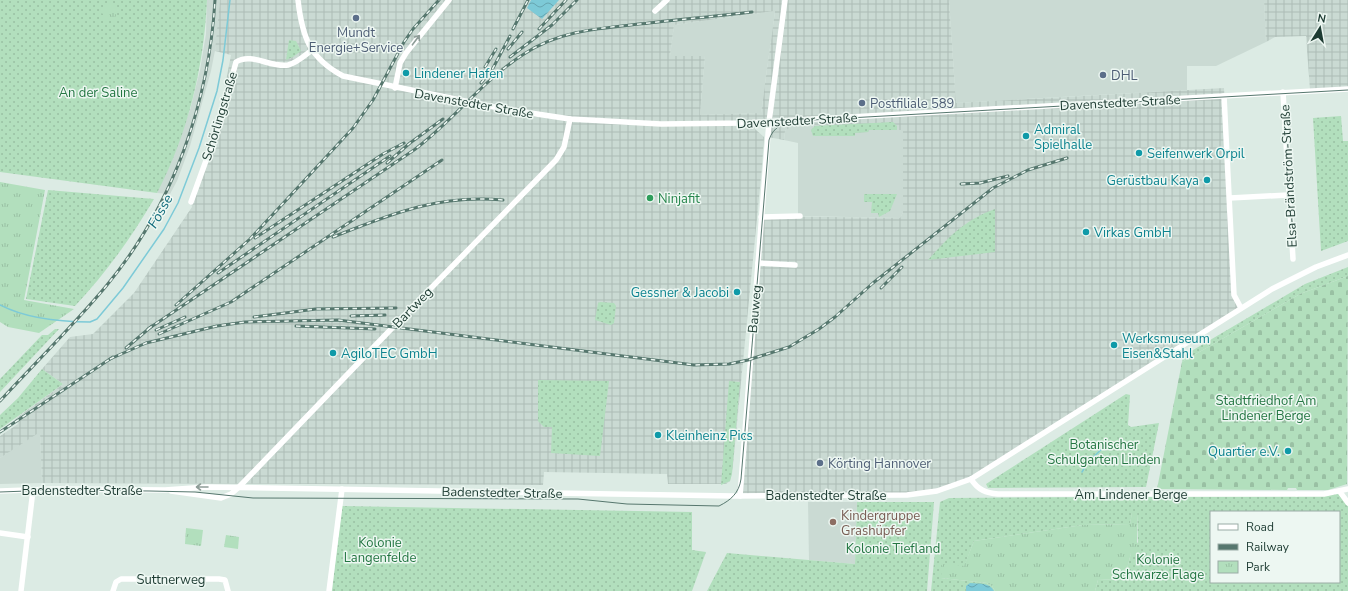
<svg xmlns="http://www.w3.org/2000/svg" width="1348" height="591" viewBox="0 0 1348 591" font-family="'Nunito Sans',sans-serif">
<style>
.built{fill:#cadad3}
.industrial{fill:url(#industrial-grid);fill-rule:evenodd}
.grass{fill:url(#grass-dots);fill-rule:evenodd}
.cemetery{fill:url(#cemetery-stones)}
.park{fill:url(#park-tufts)}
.water{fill:url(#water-waves)}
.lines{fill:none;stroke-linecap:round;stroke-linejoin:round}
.stream{stroke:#7dcad7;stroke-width:1.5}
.minor{stroke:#fff;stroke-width:5.5}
.tram{stroke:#56776e;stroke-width:1}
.rail-casing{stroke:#56776e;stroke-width:3}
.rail{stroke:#edf7f2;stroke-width:1.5;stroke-dasharray:4.5;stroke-linecap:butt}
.oneway{stroke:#8e9d98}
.service-dot{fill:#5c6f8a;stroke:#edf7f2;stroke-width:1.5}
.culture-dot{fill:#0f9aa8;stroke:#edf7f2;stroke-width:1.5}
.leisure-dot{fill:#2e9e5b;stroke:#edf7f2;stroke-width:1.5}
.education-dot{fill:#8d6e63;stroke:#edf7f2;stroke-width:1.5}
.labels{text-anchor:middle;stroke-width:3;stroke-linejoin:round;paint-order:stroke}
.service-label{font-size:13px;fill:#4e5e75;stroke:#edf7f2;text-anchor:start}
.culture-label{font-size:13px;fill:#0d838f;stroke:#edf7f2;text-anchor:start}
.park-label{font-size:13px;fill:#237642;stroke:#edf7f2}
.street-label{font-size:13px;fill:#1d3b32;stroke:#edf7f2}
.leisure-label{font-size:13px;fill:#27864d;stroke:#edf7f2;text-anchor:start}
.education-label{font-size:13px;fill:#785e54;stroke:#edf7f2;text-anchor:start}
.water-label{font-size:14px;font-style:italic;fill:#116c7c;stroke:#edf7f2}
</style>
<defs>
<pattern id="industrial-grid" width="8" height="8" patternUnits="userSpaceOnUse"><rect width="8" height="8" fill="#cadad3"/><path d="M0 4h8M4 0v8" fill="none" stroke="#adbcb6"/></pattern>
<pattern id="grass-dots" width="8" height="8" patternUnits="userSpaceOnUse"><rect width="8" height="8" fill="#b2dfbd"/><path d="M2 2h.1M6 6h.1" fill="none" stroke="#99c0a3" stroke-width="1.8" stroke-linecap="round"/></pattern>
<pattern id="cemetery-stones" width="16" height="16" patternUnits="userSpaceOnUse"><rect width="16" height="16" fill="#b2dfbd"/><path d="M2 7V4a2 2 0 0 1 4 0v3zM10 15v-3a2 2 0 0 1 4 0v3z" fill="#99c0a3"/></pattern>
<pattern id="park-tufts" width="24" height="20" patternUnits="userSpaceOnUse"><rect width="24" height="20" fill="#b2dfbd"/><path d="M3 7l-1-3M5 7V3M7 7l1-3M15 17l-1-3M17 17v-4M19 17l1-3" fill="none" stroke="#99c0a3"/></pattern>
<pattern id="water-waves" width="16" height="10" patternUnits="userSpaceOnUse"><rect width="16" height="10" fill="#7dcad7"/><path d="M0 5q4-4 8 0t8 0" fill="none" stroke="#66a5af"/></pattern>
</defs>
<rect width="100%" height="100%" fill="#dcebe4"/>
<!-- built -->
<g class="built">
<polygon points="207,0 220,0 218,35 211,71 190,146 177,181 170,194 157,193 190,110 200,70 206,34"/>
<polygon points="949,0 1264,0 1266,42 1216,66 1187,66 1187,90 956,103"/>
<polygon points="775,11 761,113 700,115 705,56 670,56 674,25"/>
<polygon points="814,126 811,130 813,136 855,136 855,133 868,130 903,130 903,212 900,218 798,216 798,143 784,140 785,131 791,127"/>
<polygon points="40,431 42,483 0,484 0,458"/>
<polygon points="808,502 857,502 855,564 809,560"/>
</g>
<!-- industrial -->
<g class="industrial">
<path d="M220,0H953L949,1L956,103L1224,88L1234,295L1241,308L971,479L953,487L907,495L740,496L762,216L900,218L903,212V130H869L868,132L855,133V136H813L811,130L814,126L791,127L785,131L784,140L768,137L769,123H755V129L764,137L762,167L733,465L730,481L726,484H668L667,474L544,472L543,485L42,483L40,432L0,458V436L18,424L15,419L63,384L42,369L70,337L93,334L134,293L192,207L190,199L209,148L223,97L231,55L215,51ZM775,11L761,113L700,115L705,56H670L674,25Z"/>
<polygon points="1264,0 1348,0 1348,89 1310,90 1306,36 1275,37 1266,42"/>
</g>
<!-- grass -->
<g class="grass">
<path d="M0,0H207C204,67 188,133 157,193L0,172Z"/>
<polygon points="289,40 296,41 301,51 293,57 286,60"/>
<polygon points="1341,116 1343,141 1348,141 1348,241 1321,251 1313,118"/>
<polygon points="893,122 897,126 897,130 869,130 868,132 855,133 855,136 813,136 811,130 815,126"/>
<path d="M48,190L154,199C131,238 106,273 75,306L26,299Z"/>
<polygon points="864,194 897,194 890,211 879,217 878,213 871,213 872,202 864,202"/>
<path d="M995,209V252L928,260C949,236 965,220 995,209Z"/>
<polygon points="1348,267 1348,276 1300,294 1182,362 1183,356 1305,284"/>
<polygon points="600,302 614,303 616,306 614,323 611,325 595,320 598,303"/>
<polygon points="55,329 59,329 0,392 0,379 42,335 48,335"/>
<polygon points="42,369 63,384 0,429 0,415 18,398"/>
<polygon points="538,380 609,381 600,456 551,453 552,427 544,427 538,421"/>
<polygon points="729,381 740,382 732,474 730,481 721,485"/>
<polygon points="1126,394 1130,395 1128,425 1131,427 1159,423 1146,487 988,488 986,484"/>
<path d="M1339,493L1348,506V591H1095L1098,580L1117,579L1123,570L1127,569L1131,553L1138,542L1137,512L1132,513L1130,524L1083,525L974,541L964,567L941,578L987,583L992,586L995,591H931L940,502L949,498L1299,496ZM1211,512H1339V582H1211Z"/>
<polygon points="857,502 934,502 927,591 707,591 727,553 855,564"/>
<polygon points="342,506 692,512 692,550 706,552 692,591 332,591"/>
</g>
<!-- cemetery -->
<polygon class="cemetery" points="1348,276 1347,484 1328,490 1297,490 1296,488 1288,488 1287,490 1157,489 1182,362 1300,294"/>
<!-- park -->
<g class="park">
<polygon points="105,4 117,6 115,21 104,21 104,14 100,13 100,10 104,10"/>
<polygon points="0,182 45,190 24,300 74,309 39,333 8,327 0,322"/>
<polygon points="1132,512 1137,512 1137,554 1131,553 1127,569 1123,570 1117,579 1098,580 1095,591 995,591 992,586 987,583 941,578 942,563 964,566 974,541 1083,525 1130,524"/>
<polygon points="186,528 203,530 201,546 185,544"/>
<polygon points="226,535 239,537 238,549 224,547"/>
</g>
<!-- water -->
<g class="water">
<polygon points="531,0 559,0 542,19 527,8"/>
<path d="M970,583C979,584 989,582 994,591H966V586Z"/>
</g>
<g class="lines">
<!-- stream -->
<g class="stream">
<path d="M0,305C27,319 60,322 90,322L97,319L123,288L164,229L178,203L199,148L217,91L223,60L230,0"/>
<polyline points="1090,460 1103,448"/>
<polyline points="1082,472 1088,462"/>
</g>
<!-- minor -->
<g class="minor">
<path d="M298,0C302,36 309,58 343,76L504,109L570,119L661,124L745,123L1348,89"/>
<polyline points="655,11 667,0"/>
<polyline points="395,88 400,63 406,53 449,0"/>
<polyline points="1283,92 1293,259"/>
<polyline points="1224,96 1234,295 1241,308"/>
<polyline points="1230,198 1288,195"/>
<path d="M191,202L220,122L236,62C251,52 271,68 288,65C297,63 304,56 312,50"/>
<polyline points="761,217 800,216"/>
<polyline points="758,263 795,265"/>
<path d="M971,479C978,490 986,493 998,494H1296"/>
<polyline points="0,491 55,489 165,490 207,487 734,496 907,495 937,491 971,479 1272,289 1316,267 1348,255"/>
<polyline points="171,491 221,498 231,494 239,487 394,326 556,160 564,147 570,119"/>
<polyline points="1340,492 1348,503"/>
<polyline points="1297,494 1324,494 1348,489"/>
<polyline points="740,496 769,122 785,0"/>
<polyline points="0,533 28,537"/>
<polyline points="21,591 33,490"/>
<polyline points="113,591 116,582 121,579 219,579 225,580 228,591"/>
<polyline points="329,591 342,489"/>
</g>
<!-- tram -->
<path class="tram" d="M0,492L55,490L150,491L195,492L253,498L578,499L627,504L719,506C731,500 739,493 741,479L769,140C773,127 783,123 795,121L1348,90"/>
<!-- rail casing -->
<g class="rail-casing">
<g id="rail">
<polyline points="513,29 528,0"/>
<polyline points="539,29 566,0"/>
<polyline points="508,49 522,32"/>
<polyline points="510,57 552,25 577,0"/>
<polyline points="485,67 496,49"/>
<polyline points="481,83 492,70 510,36"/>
<polyline points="387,163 410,143 443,119"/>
<polyline points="961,184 980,183 1008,176"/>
<path d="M333,237C391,214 439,194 503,200"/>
<polyline points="255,238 383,154 404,143"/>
<polyline points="218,273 390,156"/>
<polyline points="881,288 902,267"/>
<polyline points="176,305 250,239 353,128 373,100 404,42 413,29 439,0"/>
<polyline points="351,316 385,315"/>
<polyline points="254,317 316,309 396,308"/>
<polyline points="296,326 375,329"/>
<path d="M148,329L414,150C453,121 483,80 524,54C562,29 605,28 649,23C684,19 718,16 752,12"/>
<polyline points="156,330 185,317"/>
<polyline points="159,334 231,302 442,160"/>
<polyline points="126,348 152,326"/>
<polyline points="110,359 146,343 217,326 245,322 338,320 694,365 729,364 748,360 789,347 819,329 835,317 873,283 993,188 1028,170 1067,158"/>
<path d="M0,401C36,362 74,325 107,285C173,205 209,103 215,0"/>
<polyline points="0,432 113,357"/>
</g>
</g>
<!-- rail -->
<use href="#rail" class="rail"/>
</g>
<!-- one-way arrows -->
<defs><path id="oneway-shaft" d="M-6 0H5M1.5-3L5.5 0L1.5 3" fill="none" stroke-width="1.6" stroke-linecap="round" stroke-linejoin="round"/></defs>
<g class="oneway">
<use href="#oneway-shaft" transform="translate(416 40) rotate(-53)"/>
<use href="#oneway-shaft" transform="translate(202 487) rotate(180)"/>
</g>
<!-- markers -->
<g class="service-dot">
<circle cx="356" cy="18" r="4"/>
<circle cx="1103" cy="75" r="4"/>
<circle cx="862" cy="103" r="4"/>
<circle cx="820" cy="463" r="4"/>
</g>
<g class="culture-dot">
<circle cx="406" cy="73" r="4"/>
<circle cx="1026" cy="136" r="4"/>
<circle cx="1139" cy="153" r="4"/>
<circle cx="1207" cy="180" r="4"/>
<circle cx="1086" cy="232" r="4"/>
<circle cx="737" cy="292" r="4"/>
<circle cx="1114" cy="345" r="4"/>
<circle cx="333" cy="353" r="4"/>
<circle cx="658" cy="435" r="4"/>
<circle cx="1288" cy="451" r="4"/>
</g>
<circle class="leisure-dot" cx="650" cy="198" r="4"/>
<circle class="education-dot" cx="833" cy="522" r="4"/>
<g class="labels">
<!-- service labels -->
<g class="service-label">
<text x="356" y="37" text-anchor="middle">Mundt<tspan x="356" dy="15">Energie+Service</tspan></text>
<text x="1111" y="80">DHL</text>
<text x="870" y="108">Postfiliale 589</text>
<text x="828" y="468">Körting Hannover</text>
</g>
<!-- culture labels -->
<g class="culture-label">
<text x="414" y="78">Lindener Hafen</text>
<text x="1034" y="134">Admiral<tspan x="1034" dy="15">Spielhalle</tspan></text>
<text x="1147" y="158">Seifenwerk Orpil</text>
<text x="1199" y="185" text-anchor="end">Gerüstbau Kaya</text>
<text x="1094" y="237">Virkas GmbH</text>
<text x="729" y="297" text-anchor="end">Gessner &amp; Jacobi</text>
<text x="1122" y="343">Werksmuseum<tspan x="1122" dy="15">Eisen&amp;Stahl</tspan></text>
<text x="341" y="358">AgiloTEC GmbH</text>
<text x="666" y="440">Kleinheinz Pics</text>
<text x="1280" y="456" text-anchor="end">Quartier e.V.</text>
</g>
<!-- park labels -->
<g class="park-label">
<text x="98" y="97">An der Saline</text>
<text x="1266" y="405">Stadtfriedhof Am<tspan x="1266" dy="15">Lindener Berge</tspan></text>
<text x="1104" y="449">Botanischer<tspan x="1104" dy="15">Schulgarten Linden</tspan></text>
<text x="380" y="547">Kolonie<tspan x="380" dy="15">Langenfelde</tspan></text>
<text x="893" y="553">Kolonie Tiefland</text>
<text x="1158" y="564">Kolonie<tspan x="1158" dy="15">Schwarze Flage</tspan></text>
</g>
<!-- street labels -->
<g class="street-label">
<text transform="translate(1120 102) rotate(-3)" y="5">Davenstedter Straße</text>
<text transform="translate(474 103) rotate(10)" y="5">Davenstedter Straße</text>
<text transform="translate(219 116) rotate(-73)" y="5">Schörlingstraße</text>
<text transform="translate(797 120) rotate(-3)" y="5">Davenstedter Straße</text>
<text transform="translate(1288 176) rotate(-93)" y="5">Elsa-Brändström-Straße</text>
<text transform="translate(412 307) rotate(-46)" y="5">Bartweg</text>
<text transform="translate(754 309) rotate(-85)" y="5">Bauweg</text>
<text x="82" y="495">Badenstedter Straße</text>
<text transform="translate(502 492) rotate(1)" y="5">Badenstedter Straße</text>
<text x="1131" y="499">Am Lindener Berge</text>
<text x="826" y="500">Badenstedter Straße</text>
<text x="171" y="584">Suttnerweg</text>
</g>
<!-- leisure labels -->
<g class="leisure-label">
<text x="658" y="203">Ninjafit</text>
</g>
<!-- education labels -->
<g class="education-label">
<text x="841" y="520">Kindergruppe<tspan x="841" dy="15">Grashüpfer</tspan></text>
</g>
<!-- water labels -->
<g class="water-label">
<text transform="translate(160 211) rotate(-61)" y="5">Fösse</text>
</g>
</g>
<!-- legend -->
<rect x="1210" y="511" width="130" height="72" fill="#edf7f2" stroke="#9aaca5"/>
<rect x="1218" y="524" width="20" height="6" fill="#ffffff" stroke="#9aaca5"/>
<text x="1246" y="531" font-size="12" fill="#1d3b32">Road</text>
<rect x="1218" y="544" width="20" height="6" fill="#56776e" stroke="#9aaca5"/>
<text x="1246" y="551" font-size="12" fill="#1d3b32">Railway</text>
<rect x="1218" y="561" width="20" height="12" fill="url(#park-tufts)" stroke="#9aaca5"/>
<text x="1246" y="571" font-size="12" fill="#1d3b32">Park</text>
<!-- north arrow -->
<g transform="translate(1320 28) rotate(11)" stroke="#edf7f2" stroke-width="3" paint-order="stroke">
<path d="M0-3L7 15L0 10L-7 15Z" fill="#1d3b32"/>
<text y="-6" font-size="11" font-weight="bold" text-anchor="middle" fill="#1d3b32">N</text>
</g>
</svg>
